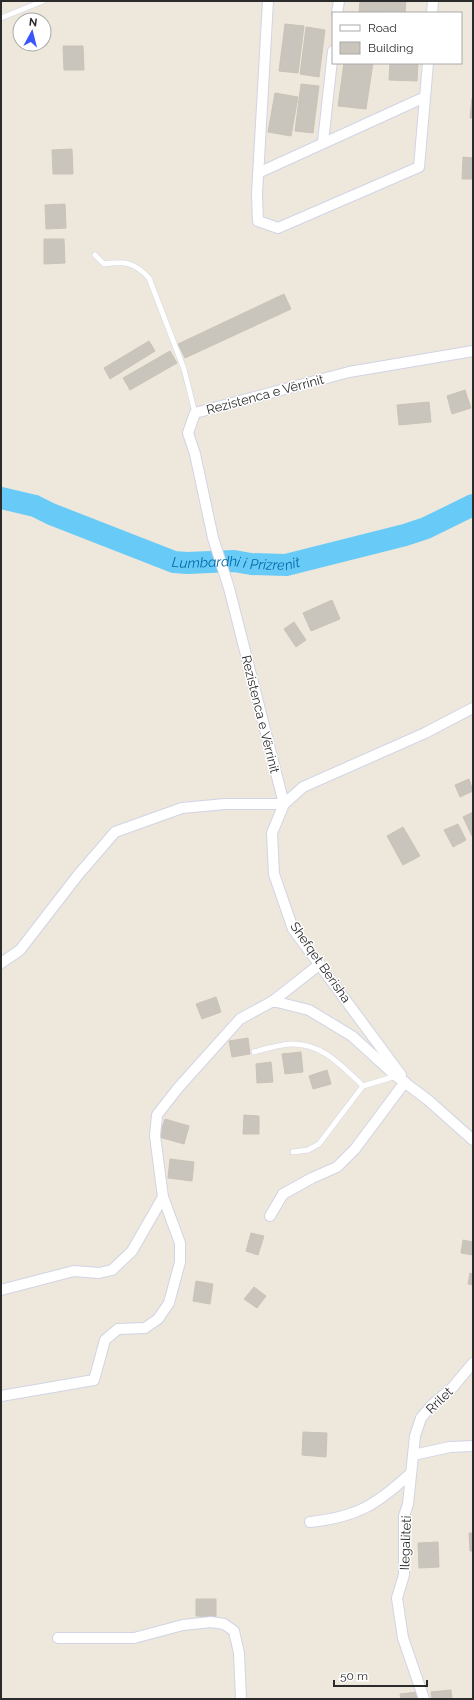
<svg xmlns="http://www.w3.org/2000/svg" width="474" height="1700" viewBox="0 0 474 1700" font-family="Raleway,sans-serif">
<style>
.lines{fill:none;stroke-linecap:round;stroke-linejoin:round}
.river{stroke:#68cbf7;stroke-width:22}
.building{fill:#c9c4bc;stroke:#cac3b6}
.lane-casing{stroke:#d1d4e5;stroke-width:6}
.street-casing{stroke:#d1d4e5;stroke-width:12}
.lane{stroke:#fff;stroke-width:5}
.street{stroke:#fff;stroke-width:10}
.labels{text-anchor:middle;stroke-width:3;stroke-linejoin:round;paint-order:stroke}
.street-label{font-size:13px;fill:#2b2b2b;stroke:#fff}
.water-label{font-size:14px;font-style:italic;fill:#0468a6;stroke:#fff}
</style>
<rect width="100%" height="100%" fill="#eee7dc"/>
<g class="lines">
<!-- river -->
<path class="river" id="s1" d="M1,498L35,506L51,514L174,562L187,563L234,561L251,564L286,565L405,535L426,528L473,505"/>
</g>
<!-- building -->
<g class="building">
<polygon points="360,1 406,1 405,13 359,12"/>
<polygon points="285,24 304,26 298,73 279,71"/>
<polygon points="306,27 325,30 319,77 300,74"/>
<polygon points="63,46 83,46 84,70 64,70"/>
<polygon points="344,63 373,63 366,109 338,106"/>
<polygon points="390,63 418,63 417,81 389,80"/>
<polygon points="301,84 319,86 313,133 295,131"/>
<polygon points="275,93 298,97 291,136 268,132"/>
<polygon points="472,98 473,98 473,118 470,118"/>
<polygon points="72,149 73,174 53,174 52,150"/>
<polygon points="463,157 473,158 473,179 462,179"/>
<polygon points="65,204 66,228 46,229 45,205"/>
<polygon points="44,239 64,239 65,263 44,264"/>
<polygon points="284,294 291,309 185,358 178,344"/>
<polygon points="149,341 155,351 110,379 104,368"/>
<polygon points="170,351 177,363 130,390 123,378"/>
<polygon points="465,390 471,408 452,414 447,396"/>
<polygon points="429,402 431,422 399,425 397,405"/>
<polygon points="332,600 340,619 311,631 303,613"/>
<polygon points="294,622 306,640 296,647 284,629"/>
<polygon points="469,779 473,791 460,797 455,785"/>
<polygon points="473,812 473,836 472,836 463,817"/>
<polygon points="458,824 466,840 453,847 444,830"/>
<polygon points="403,827 420,856 403,865 387,836"/>
<polygon points="216,997 221,1012 202,1019 196,1004"/>
<polygon points="248,1038 250,1054 232,1057 229,1041"/>
<polygon points="301,1052 303,1072 285,1074 282,1054"/>
<polygon points="271,1062 273,1082 257,1083 256,1064"/>
<polygon points="327,1070 331,1084 313,1089 309,1076"/>
<polygon points="244,1115 259,1116 259,1134 243,1134"/>
<polygon points="165,1119 189,1126 184,1144 159,1137"/>
<polygon points="170,1159 194,1162 192,1181 168,1178"/>
<polygon points="251,1233 264,1236 258,1255 246,1251"/>
<polygon points="463,1240 473,1242 473,1255 461,1253"/>
<polygon points="470,1273 473,1274 473,1285 468,1284"/>
<polygon points="196,1281 213,1284 210,1304 193,1301"/>
<polygon points="254,1287 266,1296 257,1308 244,1299"/>
<polygon points="303,1432 327,1433 326,1457 302,1455"/>
<polygon points="469,1533 473,1533 473,1551 470,1551"/>
<polygon points="438,1542 439,1567 419,1568 418,1543"/>
<polygon points="196,1599 216,1599 216,1617 196,1616"/>
<polygon points="451,1690 452,1699 432,1699 431,1692"/>
<polygon points="417,1692 418,1699 401,1699 400,1694"/>
</g>
<g class="lines">
<!-- lane casing -->
<g class="lane-casing">
<g id="lane">
<polyline points="1,18 43,1"/>
<path d="M95,255L104,264C125,261 134,262 149,278L184,369L195,413"/>
<path d="M254,1052C265,1049 278,1045 290,1044C321,1042 342,1066 363,1086"/>
<polyline points="293,1152 308,1150 319,1144 363,1086 396,1076"/>
</g>
</g>
<!-- street casing -->
<g class="street-casing">
<g id="street">
<polyline points="268,1 257,194 258,221 278,228 419,167 428,63"/>
<polyline points="337,13 339,1"/>
<polyline points="432,13 433,1"/>
<polyline points="323,142 333,51"/>
<polyline points="258,173 425,97"/>
<polyline points="1,963 20,950 78,875 115,832 182,808 225,804 284,804 229,588 213,538 195,454 188,433 195,413 349,372 473,351"/>
<polyline points="273,1001 320,964"/>
<polyline points="401,1075 293,929 274,874 272,833 284,804 303,787 425,733 473,708"/>
<polyline points="270,1216 283,1194 312,1178 337,1167 355,1149 405,1082"/>
<polyline points="1,1290 74,1271 99,1273 112,1270 132,1251 163,1197"/>
<polyline points="1,1396 94,1380 105,1340 118,1329 145,1328 158,1319 169,1303 180,1262 180,1243 163,1197 155,1136 157,1115 178,1088 240,1019 273,1001 309,1010 352,1036 396,1076 428,1100 473,1140"/>
<polyline points="413,1455 450,1447 473,1446"/>
<path d="M310,1522C357,1517 376,1505 410,1474"/>
<polyline points="58,1638 134,1638 183,1625 211,1622 224,1624 234,1631 239,1653 241,1699"/>
<polyline points="424,1699 403,1638 397,1598 404,1575 404,1516 408,1504 415,1436 421,1418 432,1405 453,1387 473,1363"/>
</g>
</g>
<!-- lane -->
<use href="#lane" class="lane"/>
<!-- street -->
<use href="#street" class="street"/>
</g>
<g class="labels">
<!-- street labels -->
<g class="street-label">
<text transform="translate(265 394) rotate(-15)" y="5">Rezistenca e Vërrinit</text>
<text transform="translate(261 714) rotate(76)" y="5">Rezistenca e Vërrinit</text>
<text transform="translate(321 962) rotate(55)" y="5">Shefqet Berisha</text>
<text transform="translate(439 1400) rotate(-44)" y="5">Rrilet</text>
<text transform="translate(405 1543) rotate(-88)" y="5">Ilegaliteti</text>
</g>
<!-- water labels -->
<g class="water-label">
<text dy="5" stroke="none"><textPath href="#s1" startOffset="247">Lumbardhi i Prizrenit</textPath></text>
</g>
</g>
<!-- border -->
<rect width="474" height="1700" fill="none" stroke="#2b2b2b" stroke-width="4"/>
<!-- legend -->
<rect x="332" y="12" width="130" height="52" fill="#ffffff" stroke="#aaaaaa"/>
<rect x="340" y="25" width="20" height="6" fill="#ffffff" stroke="#aaaaaa"/>
<text x="368" y="32" font-size="12" fill="#2b2b2b">Road</text>
<rect x="340" y="42" width="20" height="12" fill="#c9c4bc" stroke="#aaaaaa"/>
<text x="368" y="52" font-size="12" fill="#2b2b2b">Building</text>
<!-- north arrow -->
<g transform="translate(32 32) rotate(7)"><circle r="19" fill="#ffffff" stroke="#aaaaaa"/>
<path d="M0-3L7 15L0 10L-7 15Z" fill="#3855ff"/>
<text y="-6" font-size="11" font-weight="bold" text-anchor="middle" fill="#2b2b2b">N</text>
</g>
<!-- scale -->
<path d="M334 1680v6h93v-6" fill="none" stroke="#2b2b2b" stroke-width="2"/>
<text x="340" y="1680" font-size="12" fill="#2b2b2b" stroke="#ffffff" stroke-width="3" paint-order="stroke">50 m</text>
</svg>
